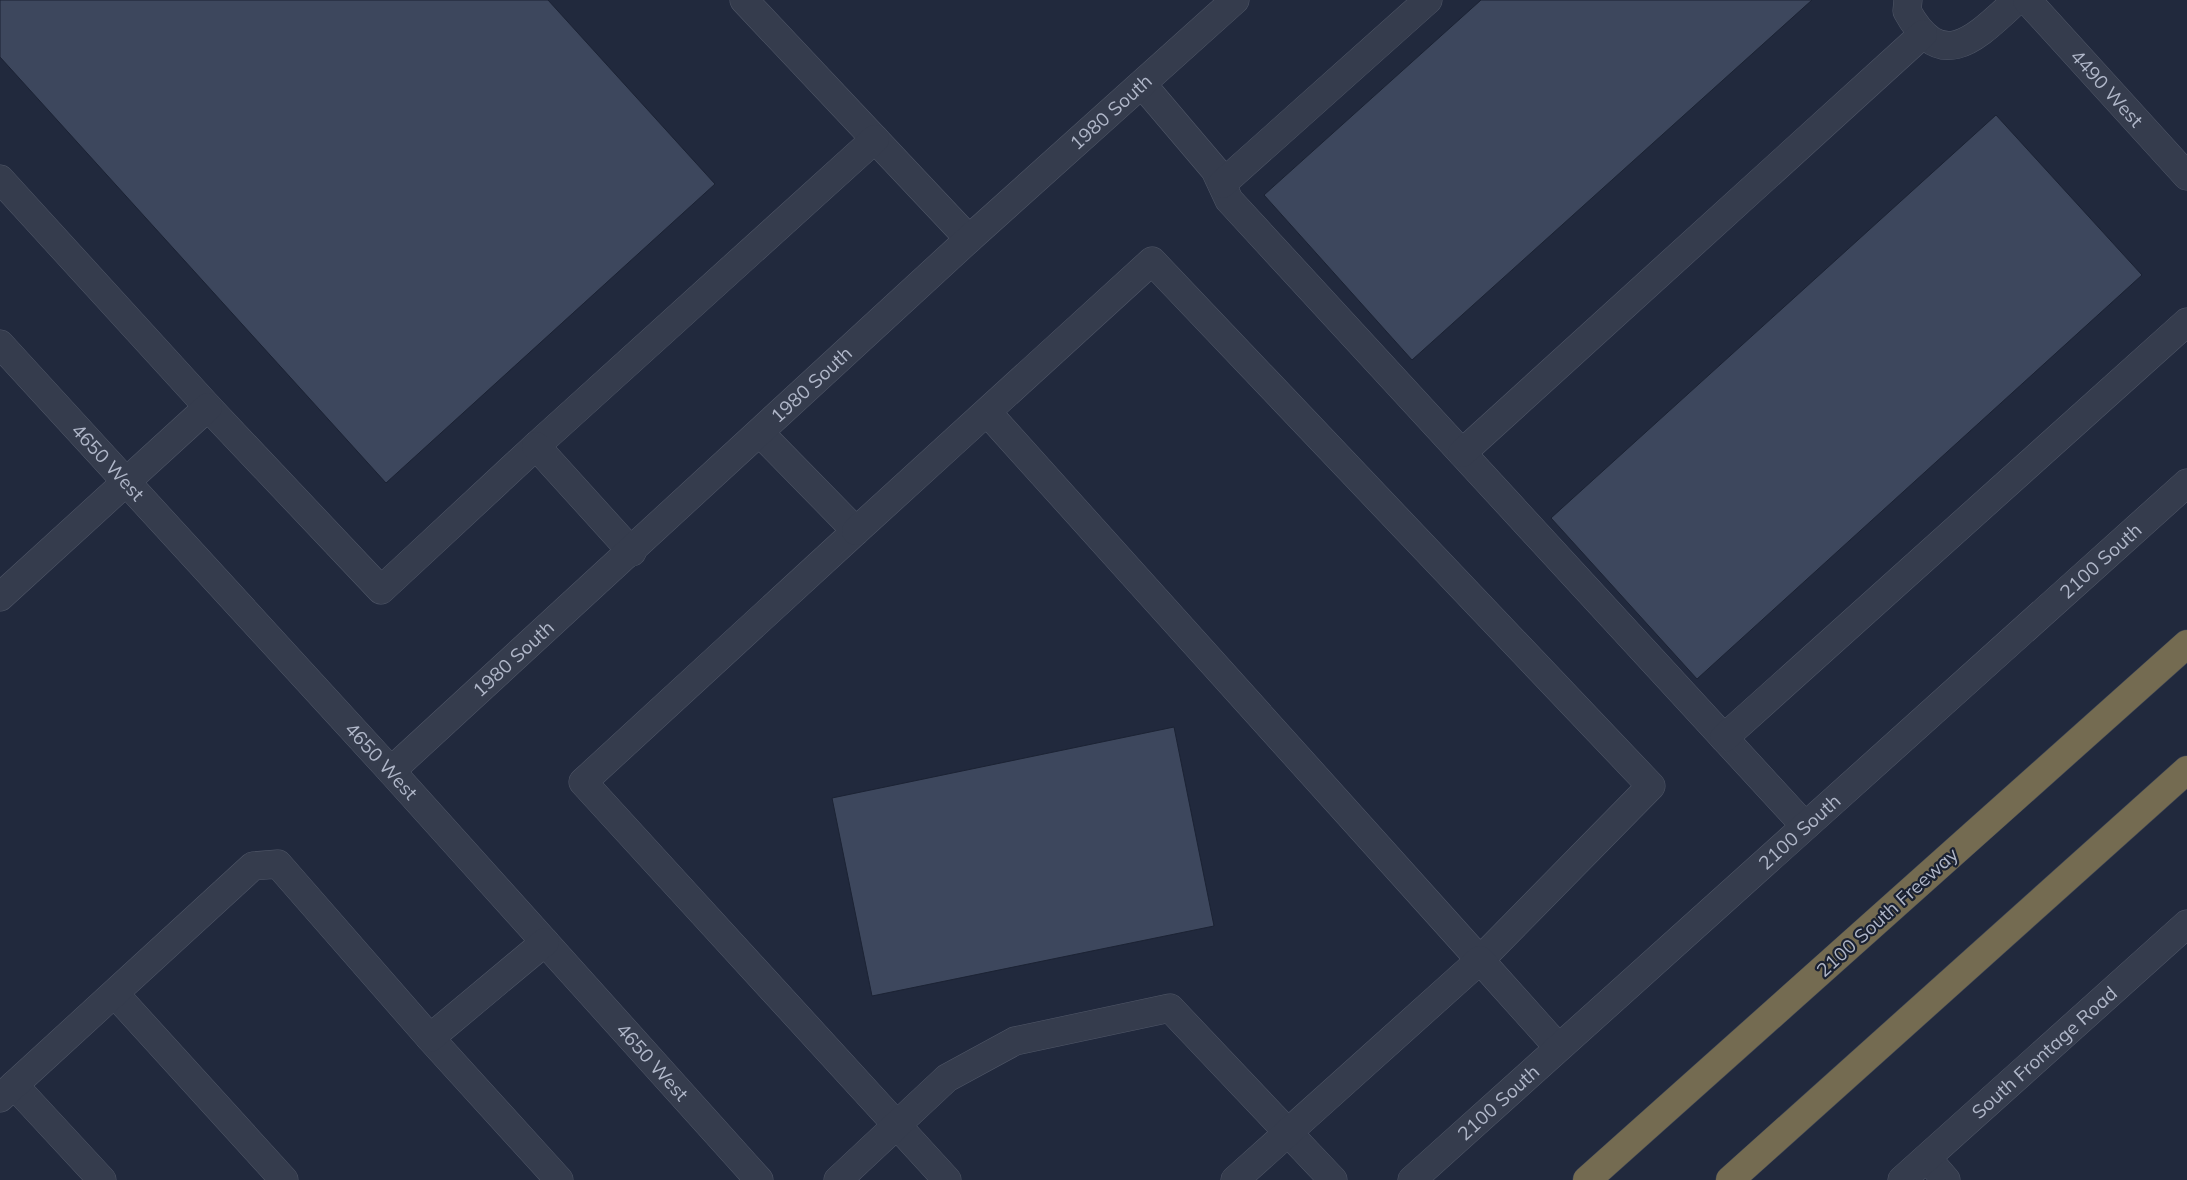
<svg xmlns="http://www.w3.org/2000/svg" width="2187" height="1180" viewBox="0 0 2187 1180" font-family="Mulish,sans-serif">
<style>
.building{fill:#3d475d;stroke:#1c2334}
.lines{fill:none;stroke-linecap:round;stroke-linejoin:round}
.minor-casing{stroke:#505768;stroke-width:29}
.highway-casing{stroke:#3d4455;stroke-width:29}
.minor{stroke:#353c4d;stroke-width:28}
.highway{stroke:#746b51;stroke-width:28}
.labels{text-anchor:middle;stroke-width:4.5;stroke-linejoin:round;paint-order:stroke}
.street-label{font-size:19px;fill:#b0b7c9;stroke:#1a2132}
</style>
<rect width="100%" height="100%" fill="#21293d"/>
<!-- building -->
<g class="building">
<polygon points="0,0 548,0 715,184 386,483 0,57"/>
<polygon points="1481,0 1812,0 1412,360 1264,195"/>
<polygon points="1996,115 2142,275 1697,679 1551,518"/>
<polygon points="1174,727 1214,926 872,996 832,798"/>
</g>
<g class="lines">
<!-- minor casing -->
<g class="minor-casing">
<g id="minor">
<polyline points="744,0 969,239"/>
<path d="M1908,0L1907,11C1943,77 1979,34 2017,0"/>
<path id="s1" d="M2027,0L2187,176"/>
<polyline points="1142,84 1215,170 1229,200 1805,826"/>
<polyline points="0,179 208,407 381,590 536,446 875,139"/>
<polyline points="1222,184 1428,0"/>
<path id="s2" d="M0,344L391,771L759,1180"/>
<polyline points="760,433 856,531 583,782 947,1180"/>
<polyline points="536,446 632,552"/>
<polyline points="1462,453 1923,34"/>
<polyline points="856,531 1152,261 1651,786 1480,960 987,412"/>
<polyline points="0,597 208,407"/>
<polyline points="1724,738 2187,322"/>
<path id="s3" d="M391,771L969,239L1235,0"/>
<polyline points="115,994 284,1180"/>
<polyline points="430,1038 559,1180"/>
<polyline points="14,1085 102,1180"/>
<polyline points="0,1098 253,866 278,864 430,1038 545,942"/>
<polyline points="1927,1158 1946,1180"/>
<polyline points="838,1180 947,1078 1015,1041 1170,1008 1333,1180"/>
<polyline points="1235,1180 1480,960 1558,1047"/>
<path id="s4" d="M1412,1180L2187,483"/>
<path id="s5" d="M1902,1180L2187,924"/>
</g>
</g>
<!-- highway casing -->
<g class="highway-casing">
<g id="highway">
<polyline points="1587,1180 2187,644"/>
<polyline points="1730,1180 2187,770"/>
</g>
</g>
<!-- minor -->
<use href="#minor" class="minor"/>
<!-- highway -->
<use href="#highway" class="highway"/>
</g>
<g class="labels">
<!-- street labels -->
<g class="street-label">
<text dy="7" stroke="none"><textPath href="#s1" startOffset="119">4490 West</textPath></text>
<text dy="7" stroke="none"><textPath href="#s3" startOffset="976">1980 South</textPath></text>
<text dy="7" stroke="none"><textPath href="#s3" startOffset="571">1980 South</textPath></text>
<text dy="7" stroke="none"><textPath href="#s2" startOffset="160">4650 West</textPath></text>
<text dy="7" stroke="none"><textPath href="#s4" startOffset="926">2100 South</textPath></text>
<text dy="7" stroke="none"><textPath href="#s3" startOffset="166">1980 South</textPath></text>
<text dy="7" stroke="none"><textPath href="#s2" startOffset="565">4650 West</textPath></text>
<text dy="7" stroke="none"><textPath href="#s4" startOffset="521">2100 South</textPath></text>
<text transform="translate(1887 912) rotate(-42)" y="7">2100 South Freeway</text>
<text dy="7" stroke="none"><textPath href="#s5" startOffset="191">South Frontage Road</textPath></text>
<text dy="7" stroke="none"><textPath href="#s2" startOffset="970">4650 West</textPath></text>
<text dy="7" stroke="none"><textPath href="#s4" startOffset="116">2100 South</textPath></text>
</g>
</g>
</svg>
